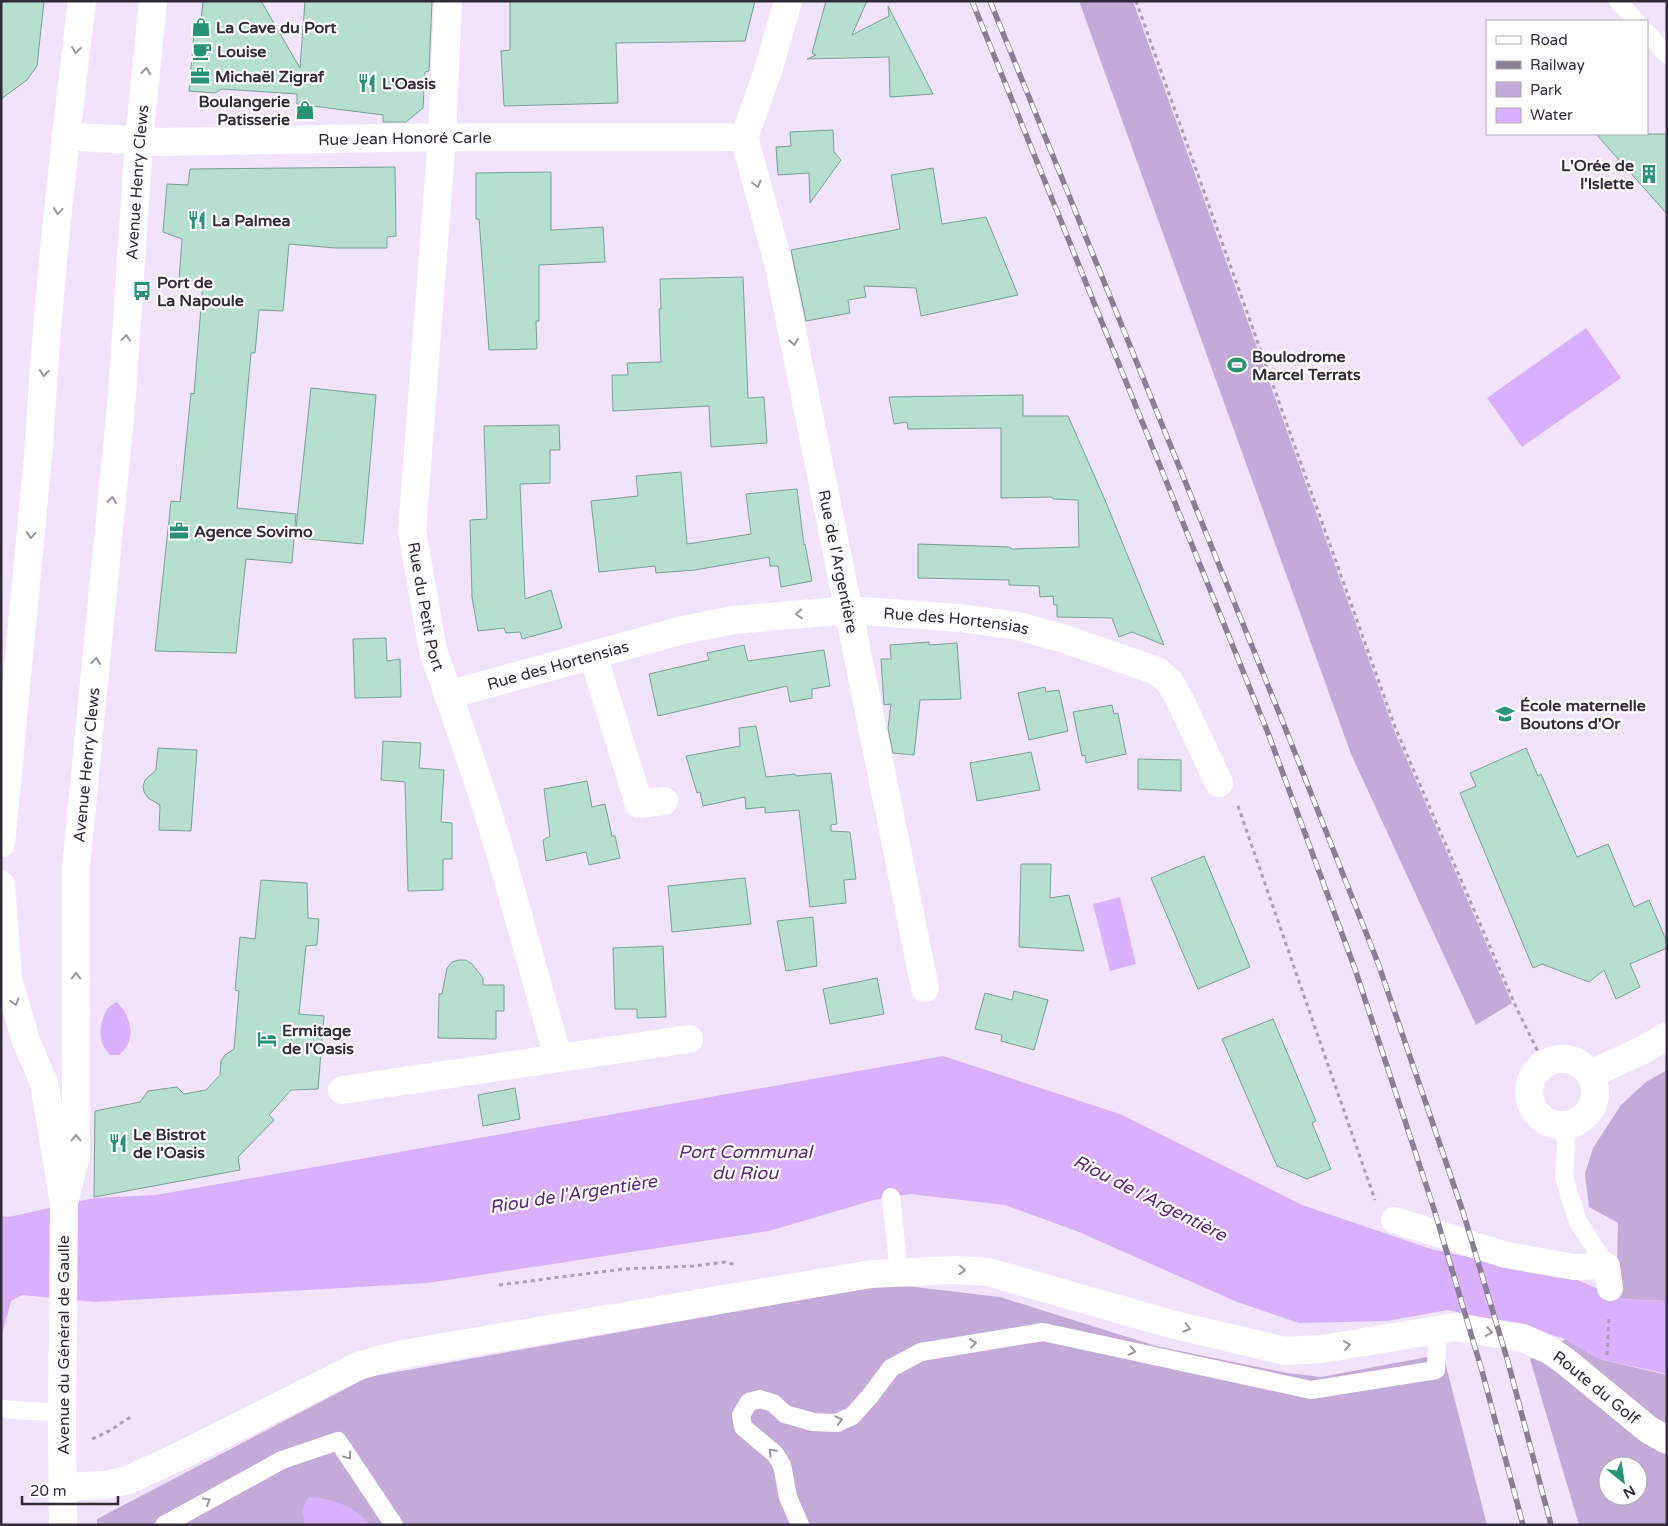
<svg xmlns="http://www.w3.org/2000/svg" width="1668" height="1526" viewBox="0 0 1668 1526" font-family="'Varela Round',sans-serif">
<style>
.green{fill:#c3aad9;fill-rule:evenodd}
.water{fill:#d9b0fe}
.building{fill:#b6dfcf;stroke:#79a091}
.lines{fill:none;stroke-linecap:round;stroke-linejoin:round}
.path{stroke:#aa9fb4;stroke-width:3;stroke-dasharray:4 4;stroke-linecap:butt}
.service{stroke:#fff;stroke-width:18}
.pedestrian{stroke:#fff;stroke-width:26}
.minor{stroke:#fff;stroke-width:28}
.tertiary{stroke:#fff;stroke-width:28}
.primary{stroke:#fff;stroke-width:28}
.rail-casing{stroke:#897f92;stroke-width:5.5}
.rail{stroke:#fff;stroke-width:4;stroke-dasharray:11;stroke-linecap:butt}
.oneway{stroke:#98959b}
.labels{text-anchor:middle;stroke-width:4.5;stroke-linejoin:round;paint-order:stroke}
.poi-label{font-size:16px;font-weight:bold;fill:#312b37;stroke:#fff;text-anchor:start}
.street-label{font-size:16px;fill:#312b37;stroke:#fff}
.water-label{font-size:18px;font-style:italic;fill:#59257d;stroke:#fff}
</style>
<rect width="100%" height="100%" fill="#f1e3fe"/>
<!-- green -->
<g class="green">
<polygon points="1079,1 1133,1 1394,730 1512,1003 1476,1025 1351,754"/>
<polygon points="1667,1070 1667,1301 1622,1299 1616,1296 1618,1223 1589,1207 1585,1174 1593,1148 1621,1105 1646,1082"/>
<polygon points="889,1284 1000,1297 1156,1346 1287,1373 1321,1377 1443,1354 1487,1525 97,1525 97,1519 368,1377"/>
<path d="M1566,1339L1599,1359L1667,1375V1525H1579L1530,1359ZM1608,1466H1638V1496H1608Z"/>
</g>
<!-- water -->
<g class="water">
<polygon points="1586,328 1621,378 1522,447 1487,398"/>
<polygon points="1120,897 1136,964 1110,971 1093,904"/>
<path d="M117,1002C132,1017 137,1041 119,1055H110C108,1052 104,1049 103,1045C97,1032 102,1007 117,1002Z"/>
<polygon points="943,1056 1120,1114 1302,1205 1431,1249 1575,1279 1622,1299 1667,1301 1667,1374 1599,1359 1566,1339 1519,1326 1448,1310 1387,1321 1299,1323 1237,1302 1079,1232 1005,1205 910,1194 874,1200 769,1231 428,1283 95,1302 22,1295 11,1301 1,1338 1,1216 9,1217 94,1198 156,1195"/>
<path d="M308,1497C332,1498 354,1506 370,1525H305L302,1510Z"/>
</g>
<!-- building -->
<g class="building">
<polygon points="1,1 44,1 37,66 27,80 1,99"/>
<polygon points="203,1 261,1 300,68 305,1 432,1 429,71 425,72 423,108 406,122 383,122 383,115 297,104 297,94 222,89 215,93 189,91 195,22 201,20"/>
<polygon points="510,1 755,1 745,41 616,43 618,103 504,106 501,51 510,50"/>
<polygon points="826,1 867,1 852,35 889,16 888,6 933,94 890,97 889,57 807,59 816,55 812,53"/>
<polygon points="833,130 834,152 841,160 810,203 809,173 778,175 776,147 791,146 790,132"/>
<polygon points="1596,134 1667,134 1667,214"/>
<polygon points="395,167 396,236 387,237 387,248 335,248 289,244 283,311 259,310 255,353 251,353 237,508 296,514 292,563 246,559 236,653 155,651 171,501 180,502 191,393 194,394 203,282 179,280 182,239 163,232 167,184 188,185 190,169"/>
<polygon points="933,168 942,224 986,217 1018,295 921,316 916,288 864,286 866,297 848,300 850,313 806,321 791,250 900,229 891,175"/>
<polygon points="551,172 551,230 603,227 605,262 539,265 539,321 536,321 537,349 489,350 479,219 476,219 476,173"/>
<polygon points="743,277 748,398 764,397 767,443 711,447 709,406 613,411 612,375 628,375 627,363 661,362 659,309 661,309 660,279"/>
<polygon points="311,388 376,395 363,544 295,538"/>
<polygon points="1023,395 1023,416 1068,416 1105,500 1164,645 1132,632 1119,637 1112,618 1057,617 1057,605 1054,605 1053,596 1040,597 1039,586 1009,585 1009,580 918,578 918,544 1010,547 1011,549 1079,547 1078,500 1053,499 1052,497 1001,498 1001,428 908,429 907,422 894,424 889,397"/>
<polygon points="559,425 560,450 550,450 550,483 520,484 525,599 551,590 562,628 522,639 520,632 506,633 504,628 478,631 472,597 470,520 487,519 484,426"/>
<polygon points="681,472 687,544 751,534 746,494 797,489 804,545 805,544 812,581 781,587 778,566 770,566 769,557 695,570 656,573 655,566 599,572 591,501 638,496 636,476"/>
<polygon points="386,638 387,661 400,659 401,697 355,698 353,639"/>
<polygon points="929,642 929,645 957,643 961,699 920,700 914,755 893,753 888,728 891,704 884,705 881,659 891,659 890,645"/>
<polygon points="744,645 748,661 824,650 830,686 812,689 812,698 790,702 787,686 658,716 649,674 709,660 707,653"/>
<polygon points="1045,687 1046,692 1059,690 1068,731 1029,740 1018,693"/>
<polygon points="1112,705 1114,714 1118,713 1126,754 1086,763 1085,755 1082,756 1073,712"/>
<polygon points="756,726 766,777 795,774 796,776 831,773 837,824 831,825 831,831 850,832 856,879 844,880 846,903 810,907 799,810 765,813 765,807 746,809 745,797 703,806 700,792 697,793 686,756 740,746 739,728"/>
<polygon points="383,741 421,743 419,768 444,770 441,822 452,823 452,859 443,859 443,890 408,891 405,782 381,780"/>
<polygon points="158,748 197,750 191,831 159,830 160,805 148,798 144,792 143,786 145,780 156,770"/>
<polygon points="1526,748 1538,776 1541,774 1577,857 1608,844 1634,907 1649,900 1667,942 1667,948 1630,964 1640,987 1616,999 1604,970 1589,982 1542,964 1533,968 1460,793 1476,786 1470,773"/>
<polygon points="1031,752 1040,790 977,801 970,763"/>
<polygon points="1138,759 1181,760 1181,791 1138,789"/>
<polygon points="587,781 592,807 605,804 612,836 615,836 620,858 589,865 586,852 546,861 543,840 550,836 544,789"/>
<polygon points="1204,856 1250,967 1198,989 1151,878"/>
<polygon points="1021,864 1051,864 1050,898 1069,895 1084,951 1019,947"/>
<polygon points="745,878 751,924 672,932 668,886"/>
<polygon points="261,880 307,883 308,918 319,919 317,945 306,946 299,1014 324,1016 318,1089 291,1090 269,1115 274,1120 238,1157 240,1170 94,1197 95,1111 140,1102 148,1091 177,1087 184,1094 206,1090 220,1075 221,1061 225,1055 234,1049 239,991 235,990 240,937 255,939"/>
<polygon points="813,917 817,966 786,971 777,921"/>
<polygon points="663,946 666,1017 637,1018 637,1009 615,1009 613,948"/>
<polygon points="459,960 466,960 472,964 483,978 483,985 504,985 504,1011 496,1011 496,1039 438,1038 439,994 442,994 447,968 452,962"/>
<polygon points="877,978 884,1014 830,1024 823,989"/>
<polygon points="1014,991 1048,1000 1034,1050 1001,1041 1002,1035 975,1029 985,993 1012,1000"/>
<polygon points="1273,1019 1316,1121 1312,1123 1331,1169 1307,1179 1277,1166 1222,1039"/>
<polygon points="515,1088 520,1119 483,1126 478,1095"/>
</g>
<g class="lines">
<!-- path -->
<g class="path">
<polyline points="1136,1 1395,727 1516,1007 1544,1064"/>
<polyline points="1238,806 1375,1200"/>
<polyline points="499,1285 623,1269 693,1266 725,1262 737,1265"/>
<polyline points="1607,1355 1609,1317"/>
<polyline points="92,1439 109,1431 132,1416"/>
</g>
<!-- service -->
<g class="service">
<polyline points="1618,1 1636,21"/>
<polyline points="1647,33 1667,55"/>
<polyline points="1567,1125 1564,1177 1578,1222 1607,1266"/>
<polyline points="891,1197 899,1272"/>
<polyline points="1,1409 62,1413"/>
<polyline points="164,1525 282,1460 338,1441 394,1525"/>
<polyline points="800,1525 788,1497 782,1465 775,1454 743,1427 741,1415 749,1402 760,1399 773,1403 785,1414 813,1422 837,1423 852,1416 870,1396 891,1368 921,1352 1043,1332 1311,1390 1436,1370 1437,1345 1435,1331"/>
</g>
<!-- pedestrian -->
<polyline class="pedestrian" points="1394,1220 1506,1255 1574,1267 1607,1266 1610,1288"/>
<!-- minor -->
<g class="minor">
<path id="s1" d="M448,1L442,137L412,531L433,650L481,790L502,858L558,1058"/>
<path id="s2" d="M65,136L161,142L442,137H744"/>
<path id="s3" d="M744,137L778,262L925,988"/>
<polyline points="744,137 768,71 788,1"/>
<polyline points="593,655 639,804 664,801"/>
<path id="s4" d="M448,695L683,630L734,620L848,610L960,618L1018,626L1068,640L1157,671L1170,682L1179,698L1219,783"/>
<circle cx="1562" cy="1092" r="33"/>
<polyline points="1591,1074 1643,1050 1667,1036"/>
<polyline points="342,1090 689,1039"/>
</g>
<!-- tertiary -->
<path class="tertiary" id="s5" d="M62,1487L105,1485L128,1480L184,1454L358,1366L398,1355L871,1274L955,1270L988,1272L1171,1324L1285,1351L1322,1349L1455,1327L1523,1338L1549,1350L1565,1361L1649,1430L1667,1440"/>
<!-- primary -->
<g class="primary">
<path d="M1,844L39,447C47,298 64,149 82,1"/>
<polyline points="1,885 8,979 26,1041 44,1083 64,1203 62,1424 63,1525"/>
<path id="s6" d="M64,1203L76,1155V867L122,396L139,141L153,1"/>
</g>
<!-- rail casing -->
<g class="rail-casing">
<g id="rail">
<polyline points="972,1 1268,733 1355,969 1434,1209 1482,1371 1523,1525"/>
<polyline points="990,1 1284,725 1378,963 1463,1212 1508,1362 1551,1525"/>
</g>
</g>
<!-- rail -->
<use href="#rail" class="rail"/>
</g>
<!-- one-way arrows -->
<defs><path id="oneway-chevron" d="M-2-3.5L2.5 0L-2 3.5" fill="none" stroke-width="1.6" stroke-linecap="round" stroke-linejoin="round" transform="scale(1.25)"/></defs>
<g class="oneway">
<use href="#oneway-chevron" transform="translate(76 50) rotate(97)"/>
<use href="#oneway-chevron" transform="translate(146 71) rotate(-85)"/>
<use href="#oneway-chevron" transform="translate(757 184) rotate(75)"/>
<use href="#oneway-chevron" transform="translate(58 211) rotate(95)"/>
<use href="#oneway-chevron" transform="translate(126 338) rotate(-86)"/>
<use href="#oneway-chevron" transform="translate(794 342) rotate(79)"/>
<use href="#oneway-chevron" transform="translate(44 373) rotate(95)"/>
<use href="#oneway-chevron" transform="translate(112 500) rotate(-84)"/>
<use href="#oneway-chevron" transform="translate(31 535) rotate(95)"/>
<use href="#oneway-chevron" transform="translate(799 614) rotate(175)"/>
<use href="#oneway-chevron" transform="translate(96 661) rotate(-84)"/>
<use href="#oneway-chevron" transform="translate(76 976) rotate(-90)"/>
<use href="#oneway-chevron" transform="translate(15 1002) rotate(74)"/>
<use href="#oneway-chevron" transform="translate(76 1138) rotate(-90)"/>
<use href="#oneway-chevron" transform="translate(962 1270) rotate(3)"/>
<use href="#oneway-chevron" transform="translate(1187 1328) rotate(14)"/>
<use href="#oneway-chevron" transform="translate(1489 1332) rotate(9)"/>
<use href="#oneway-chevron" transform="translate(973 1343) rotate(-9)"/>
<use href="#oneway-chevron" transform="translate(1347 1345) rotate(-9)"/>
<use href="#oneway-chevron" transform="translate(1132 1351) rotate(12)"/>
<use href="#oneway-chevron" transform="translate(839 1420) rotate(-16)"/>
<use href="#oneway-chevron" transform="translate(772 1452) rotate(-135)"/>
<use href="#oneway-chevron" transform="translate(348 1456) rotate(56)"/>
<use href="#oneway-chevron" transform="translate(207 1501) rotate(-29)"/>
</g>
<!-- icons -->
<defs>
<g id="shop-bare" transform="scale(1.5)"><path d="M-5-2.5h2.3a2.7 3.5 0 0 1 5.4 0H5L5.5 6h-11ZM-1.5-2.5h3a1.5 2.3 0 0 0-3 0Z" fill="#259374" stroke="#fff" stroke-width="2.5" paint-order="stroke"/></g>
<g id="cafe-bare" transform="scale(1.5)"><path d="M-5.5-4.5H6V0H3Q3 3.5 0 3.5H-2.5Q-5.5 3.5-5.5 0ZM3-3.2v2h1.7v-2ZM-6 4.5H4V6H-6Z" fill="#259374" stroke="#fff" stroke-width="2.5" paint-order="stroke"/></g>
<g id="office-bare" transform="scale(1.5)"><path d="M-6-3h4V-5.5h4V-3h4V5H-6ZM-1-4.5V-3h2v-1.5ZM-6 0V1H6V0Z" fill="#259374" stroke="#fff" stroke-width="2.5" paint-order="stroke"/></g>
<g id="restaurant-bare" transform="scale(1.5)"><path d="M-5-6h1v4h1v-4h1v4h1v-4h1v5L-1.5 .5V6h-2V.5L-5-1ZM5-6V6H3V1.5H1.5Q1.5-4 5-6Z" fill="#259374" stroke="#fff" stroke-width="2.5" paint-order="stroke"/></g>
<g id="building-bare" transform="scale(1.5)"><path d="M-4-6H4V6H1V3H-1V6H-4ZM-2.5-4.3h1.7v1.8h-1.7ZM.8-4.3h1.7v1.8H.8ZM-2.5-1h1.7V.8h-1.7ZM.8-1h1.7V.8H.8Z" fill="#259374" stroke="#fff" stroke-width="2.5" paint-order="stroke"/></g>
<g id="bus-bare" transform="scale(1.5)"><path d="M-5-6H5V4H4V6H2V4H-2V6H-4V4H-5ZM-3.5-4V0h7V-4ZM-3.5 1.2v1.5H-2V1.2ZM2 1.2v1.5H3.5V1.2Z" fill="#259374" stroke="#fff" stroke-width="2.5" paint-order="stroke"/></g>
<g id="stadium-bare" transform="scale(1.5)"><path d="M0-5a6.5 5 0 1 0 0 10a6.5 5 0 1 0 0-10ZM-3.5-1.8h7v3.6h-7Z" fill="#259374" stroke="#fff" stroke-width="2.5" paint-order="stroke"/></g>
<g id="school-bare" transform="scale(1.5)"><path d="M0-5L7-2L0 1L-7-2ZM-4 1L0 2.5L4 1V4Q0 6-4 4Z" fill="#259374" stroke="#fff" stroke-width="2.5" paint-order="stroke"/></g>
<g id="hotel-bare" transform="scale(1.5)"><path d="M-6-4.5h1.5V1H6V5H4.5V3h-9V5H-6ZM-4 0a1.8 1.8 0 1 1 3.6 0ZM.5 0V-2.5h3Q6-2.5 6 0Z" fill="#259374" stroke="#fff" stroke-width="2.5" paint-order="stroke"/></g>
</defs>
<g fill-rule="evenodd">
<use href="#shop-bare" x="201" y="27"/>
<use href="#cafe-bare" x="202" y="51"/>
<use href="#office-bare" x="200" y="76"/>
<use href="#restaurant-bare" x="367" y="83"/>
<use href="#shop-bare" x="305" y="110"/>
<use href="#building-bare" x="1649" y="174"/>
<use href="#restaurant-bare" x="197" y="220"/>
<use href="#bus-bare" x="142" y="291"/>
<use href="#stadium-bare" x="1237" y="365"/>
<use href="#office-bare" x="179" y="531"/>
<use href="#school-bare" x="1505" y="714"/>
<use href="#hotel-bare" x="267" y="1039"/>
<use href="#restaurant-bare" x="118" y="1143"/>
</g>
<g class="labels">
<!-- poi labels -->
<g class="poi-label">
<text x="216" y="33">La Cave du Port</text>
<text x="217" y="57">Louise</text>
<text x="215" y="82">Michaël Zigraf</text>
<text x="382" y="89">L'Oasis</text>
<text x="290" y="107" text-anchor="end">Boulangerie<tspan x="290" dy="18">Patisserie</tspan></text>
<text x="1634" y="171" text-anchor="end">L'Orée de<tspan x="1634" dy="18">l'Islette</tspan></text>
<text x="212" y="226">La Palmea</text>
<text x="157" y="288">Port de<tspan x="157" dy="18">La Napoule</tspan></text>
<text x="1252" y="362">Boulodrome<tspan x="1252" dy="18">Marcel Terrats</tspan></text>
<text x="194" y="537">Agence Sovimo</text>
<text x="1520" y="711">École maternelle<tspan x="1520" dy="18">Boutons d'Or</tspan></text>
<text x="282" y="1036">Ermitage<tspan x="282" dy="18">de l'Oasis</tspan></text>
<text x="133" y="1140">Le Bistrot<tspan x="133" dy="18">de l'Oasis</tspan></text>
</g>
<!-- street labels -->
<g class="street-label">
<text dy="6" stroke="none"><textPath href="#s2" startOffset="340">Rue Jean Honoré Carle</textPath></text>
<text dy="6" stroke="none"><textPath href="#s6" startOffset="1025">Avenue Henry Clews</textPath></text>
<text dy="6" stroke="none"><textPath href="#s3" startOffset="435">Rue de l'Argentière</textPath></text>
<text dy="6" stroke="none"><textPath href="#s1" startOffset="608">Rue du Petit Port</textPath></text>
<text dy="6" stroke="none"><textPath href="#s4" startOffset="519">Rue des Hortensias</textPath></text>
<text dy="6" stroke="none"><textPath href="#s4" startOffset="114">Rue des Hortensias</textPath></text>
<text dy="6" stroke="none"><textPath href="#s6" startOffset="440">Avenue Henry Clews</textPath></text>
<text transform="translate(63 1345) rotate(-90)" y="6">Avenue du Général de Gaulle</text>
<text dy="6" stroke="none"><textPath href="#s5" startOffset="1599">Route du Golf</textPath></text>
</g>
<!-- water labels -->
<g class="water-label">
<text x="745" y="1158">Port Communal<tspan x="745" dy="21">du Riou</tspan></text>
<text transform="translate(573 1194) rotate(-9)" y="6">Riou de l'Argentière</text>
<text transform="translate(1150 1198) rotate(27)" y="6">Riou de l'Argentière</text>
</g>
</g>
<!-- border -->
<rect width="1668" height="1526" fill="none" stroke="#312b37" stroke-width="5"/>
<!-- legend -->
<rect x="1486" y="20" width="162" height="115" fill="#ffffff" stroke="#adaaaf"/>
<rect x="1496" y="36" width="25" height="8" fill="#ffffff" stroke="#adaaaf"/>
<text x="1530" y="45" font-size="15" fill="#312b37">Road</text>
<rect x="1496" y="61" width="25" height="8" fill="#897f92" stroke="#adaaaf"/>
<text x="1530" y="70" font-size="15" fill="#312b37">Railway</text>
<rect x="1496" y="82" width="25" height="15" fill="#c3aad9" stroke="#adaaaf"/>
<text x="1530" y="95" font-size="15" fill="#312b37">Park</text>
<rect x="1496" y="108" width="25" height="15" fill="#d9b0fe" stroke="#adaaaf"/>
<text x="1530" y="120" font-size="15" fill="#312b37">Water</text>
<!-- north arrow -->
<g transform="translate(1623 1481) rotate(150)"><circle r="24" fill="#ffffff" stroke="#adaaaf"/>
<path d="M0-4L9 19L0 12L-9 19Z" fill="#259374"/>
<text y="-8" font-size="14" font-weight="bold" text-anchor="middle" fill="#312b37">N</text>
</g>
<!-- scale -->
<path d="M22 1496v8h96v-8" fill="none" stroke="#312b37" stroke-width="2.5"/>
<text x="30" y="1496" font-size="15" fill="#312b37" stroke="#ffffff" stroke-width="4" paint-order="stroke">20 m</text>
</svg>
